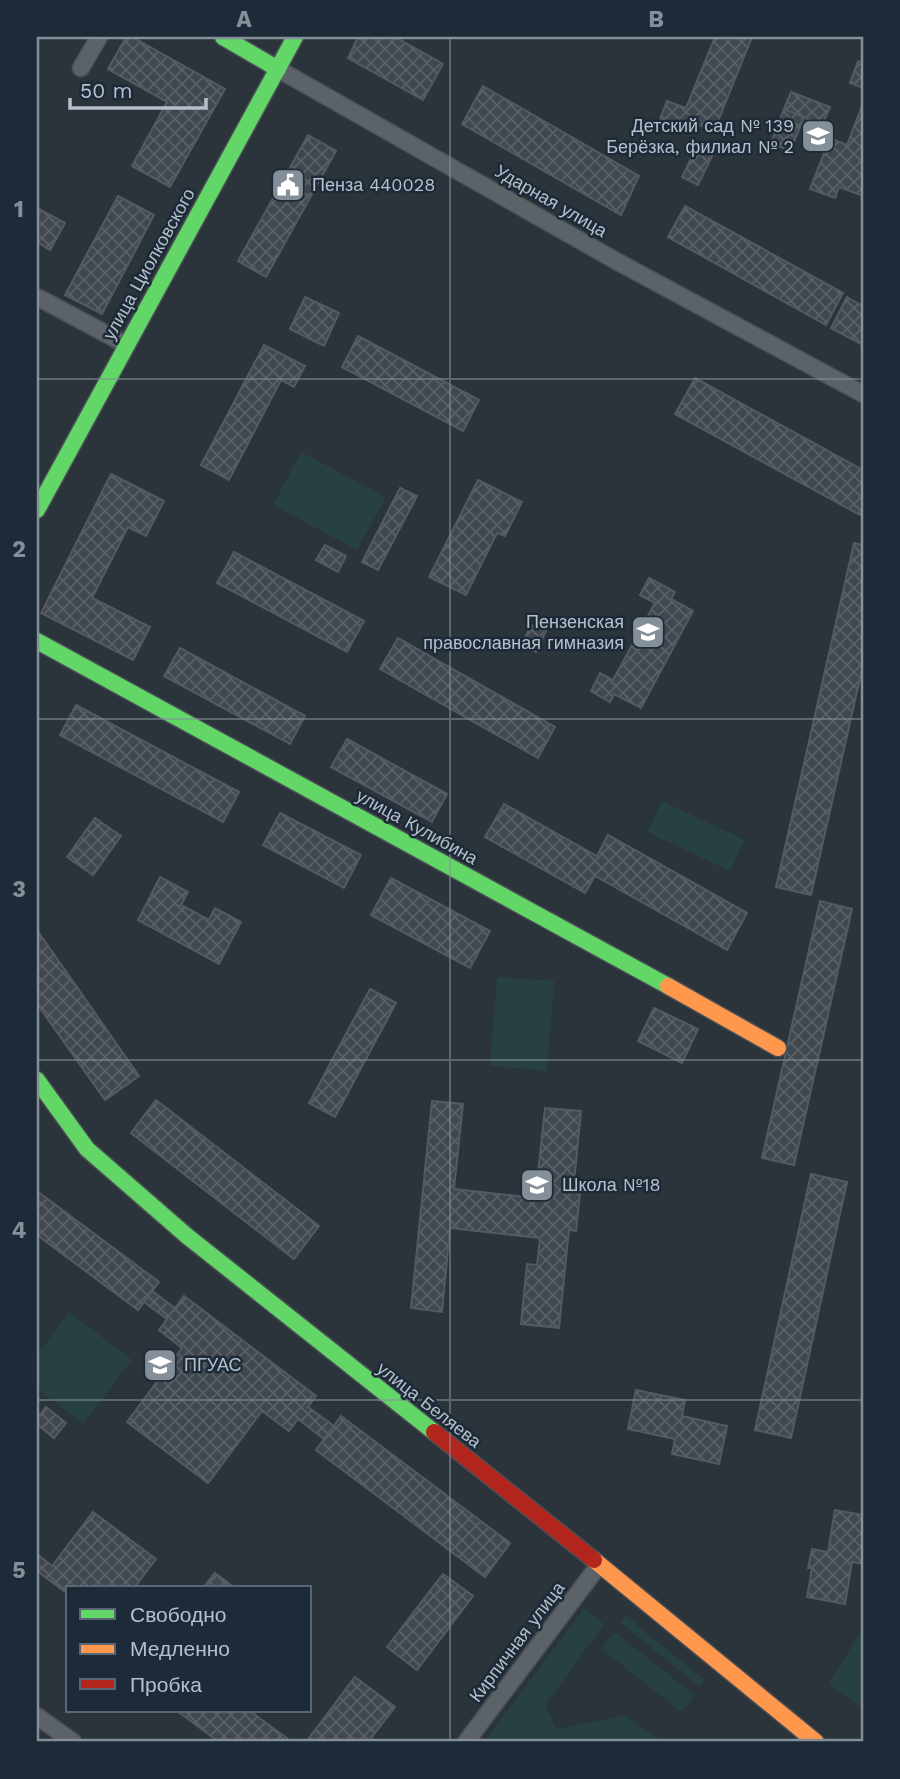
<svg xmlns="http://www.w3.org/2000/svg" width="900" height="1779" viewBox="0 0 900 1779" font-family="'Work Sans',sans-serif">
<style>
.grass{fill:url(#grass-tufts)}
.park{fill:#274142}
.building{fill:url(#building-cross-hatch);stroke:#535a63;stroke-width:2}
.lines{fill:none;stroke-linecap:round;stroke-linejoin:round}
.street-casing{stroke:#494f55;stroke-width:19}
.fast-casing{stroke:#494f55;stroke-width:19}
.slow-casing{stroke:#494f55;stroke-width:19}
.jam-casing{stroke:#494f55;stroke-width:19}
.street{stroke:#5b6268;stroke-width:16}
.fast{stroke:#63d668;stroke-width:16}
.slow{stroke:#ff974d;stroke-width:16}
.jam{stroke:#b3261e;stroke-width:16}
.grid{fill:none;stroke:#858f99;stroke-width:2;stroke-opacity:0.55}
.labels{text-anchor:middle;stroke-width:5;stroke-linejoin:round;paint-order:stroke}
.poi-label{font-size:18px;fill:#b5c0cc;stroke:#1d2a37;text-anchor:start}
.street-label{font-size:18px;fill:#b5c0cc;stroke:#1d2a37}
.neatline{fill:none;stroke:#858f99;stroke-width:2.5}
.grid-label{font-size:23px;text-anchor:middle;font-weight:bold;fill:#858f99}
</style>
<defs>
<pattern id="grass-tufts" width="24" height="20" patternUnits="userSpaceOnUse" patternTransform="scale(1.75)"><rect width="24" height="20" fill="#274142"/><path d="M3 7l-1-3M5 7V3M7 7l1-3M15 17l-1-3M17 17v-4M19 17l1-3" fill="none" stroke="#445b5c"/></pattern>
<pattern id="building-cross-hatch" width="8" height="8" patternUnits="userSpaceOnUse" patternTransform="scale(1.75)"><rect width="8" height="8" fill="#40474e"/><path d="M0 0l8 8M0 8l8-8" fill="none" stroke="#596066"/></pattern>
</defs>
<rect width="100%" height="100%" fill="#2b333b"/>
<!-- grass -->
<polygon class="grass" points="626,1616 704,1680 699,1686 621,1623"/>
<!-- park -->
<g class="park">
<polygon points="301,452 386,497 357,550 273,505"/>
<polygon points="662,801 745,840 730,871 647,832"/>
<polygon points="497,977 554,981 547,1071 490,1066"/>
<polygon points="69,1312 132,1360 83,1424 37,1388 37,1355"/>
<polygon points="584,1608 604,1624 545,1706 557,1729 625,1715 664,1742 484,1742"/>
<polygon points="863,1628 863,1709 827,1682 829,1683"/>
<polygon points="614,1632 695,1695 682,1712 601,1649"/>
</g>
<!-- building -->
<g class="building">
<polygon points="126,37 132,37 225,89 170,187 132,166 167,102 108,69"/>
<polygon points="358,37 395,37 443,64 423,100 348,58"/>
<polygon points="715,37 752,37 714,131 691,122 688,130 660,119 667,101 686,108"/>
<polygon points="858,61 863,63 863,88 850,83"/>
<polygon points="483,86 639,176 621,215 462,124"/>
<polygon points="791,92 830,107 822,125 784,109"/>
<polygon points="863,103 863,196 839,187 835,198 810,189 830,138 847,145"/>
<polygon points="784,109 804,117 796,137 776,129"/>
<polygon points="776,129 796,137 790,151 771,143"/>
<polygon points="308,135 336,151 266,277 238,261"/>
<polygon points="698,144 714,152 698,185 682,177"/>
<polygon points="118,196 154,215 102,314 65,295"/>
<polygon points="685,206 843,293 826,325 668,237"/>
<polygon points="37,208 65,223 50,250 37,242"/>
<polygon points="305,297 339,313 324,346 290,329"/>
<polygon points="847,297 863,306 863,345 831,328"/>
<polygon points="358,336 479,400 463,431 342,367"/>
<polygon points="264,345 305,366 294,387 281,380 229,480 201,465"/>
<polygon points="695,378 863,470 863,509 860,515 675,414"/>
<polygon points="111,474 164,501 146,536 128,527 92,598 150,627 133,660 41,613"/>
<polygon points="478,480 522,502 505,536 497,533 466,595 429,577"/>
<polygon points="400,488 417,496 378,570 362,562"/>
<polygon points="854,543 863,545 863,665 811,895 776,887"/>
<polygon points="325,545 346,556 338,572 316,560"/>
<polygon points="234,552 364,621 347,652 217,583"/>
<polygon points="649,578 675,592 671,599 693,611 641,708 614,694 610,702 591,691 600,673 613,680 655,603 640,595"/>
<polygon points="531,625 546,631 536,652 521,646"/>
<polygon points="398,638 555,727 538,758 380,669"/>
<polygon points="180,648 305,716 290,744 164,676"/>
<polygon points="76,705 239,792 223,822 60,735"/>
<polygon points="347,739 447,794 432,822 331,767"/>
<polygon points="504,804 597,856 608,835 747,913 727,950 595,876 585,893 485,837"/>
<polygon points="280,813 361,855 344,888 263,845"/>
<polygon points="95,818 121,836 93,875 67,857"/>
<polygon points="160,877 188,892 181,905 209,920 215,908 241,922 219,964 138,920"/>
<polygon points="391,878 490,931 470,968 371,915"/>
<polygon points="820,901 852,909 794,1165 762,1158"/>
<polygon points="37,930 139,1076 105,1100 37,1004"/>
<polygon points="370,989 396,1003 335,1117 309,1103"/>
<polygon points="654,1008 698,1029 682,1063 638,1041"/>
<polygon points="156,1100 319,1226 294,1259 131,1133"/>
<polygon points="432,1101 463,1104 454,1189 545,1199 547,1174 538,1173 545,1108 581,1111 573,1193 580,1194 576,1231 569,1230 559,1328 521,1324 527,1264 537,1265 540,1238 450,1228 442,1312 411,1308"/>
<polygon points="811,1174 847,1182 791,1438 755,1430"/>
<polygon points="37,1191 159,1282 138,1310 37,1235"/>
<polygon points="152,1291 175,1308 184,1296 316,1396 308,1407 334,1426 324,1439 298,1419 289,1431 262,1411 208,1483 127,1422 182,1348 159,1330 167,1319 144,1302"/>
<polygon points="636,1390 685,1400 682,1416 727,1426 719,1464 672,1454 675,1439 628,1429"/>
<polygon points="46,1407 66,1423 54,1438 37,1424 37,1419"/>
<polygon points="341,1416 510,1543 485,1577 316,1450"/>
<polygon points="835,1510 863,1515 863,1564 852,1562 845,1604 807,1597 812,1568 808,1568 812,1549 828,1552"/>
<polygon points="93,1512 156,1559 134,1588 68,1588 68,1594 37,1571 37,1554 52,1566"/>
<polygon points="215,1573 235,1588 203,1588"/>
<polygon points="443,1574 473,1596 417,1670 387,1647"/>
<polygon points="355,1677 395,1707 368,1742 306,1742"/>
<polygon points="177,1711 250,1711 292,1742 219,1742"/>
</g>
<g class="lines">
<!-- street casing -->
<g class="street-casing">
<g id="street">
<polyline points="81,68 99,37"/>
<polyline points="278,69 618,262 863,394"/>
<polyline points="39,298 127,345"/>
<polyline points="37,1716 73,1742"/>
<polyline points="466,1742 599,1565"/>
</g>
</g>
<!-- fast casing -->
<g class="fast-casing">
<g id="fast">
<polyline points="223,37 278,69"/>
<polyline points="37,510 295,37"/>
<polyline points="37,641 668,986"/>
<polyline points="37,1080 87,1149 187,1236 434,1432"/>
</g>
</g>
<!-- slow casing -->
<g class="slow-casing">
<g id="slow">
<polyline points="668,986 778,1048"/>
<polyline points="594,1560 816,1742"/>
</g>
</g>
<!-- jam casing -->
<g class="jam-casing">
<polyline id="jam" points="434,1432 594,1560"/>
</g>
<!-- street -->
<use href="#street" class="street"/>
<!-- fast -->
<use href="#fast" class="fast"/>
<!-- slow -->
<use href="#slow" class="slow"/>
<!-- jam -->
<use href="#jam" class="jam"/>
</g>
<!-- grid -->
<path class="grid" d="M450,37V1742M37,379H863M37,719H863M37,1060H863M37,1400H863"/>
<!-- icons -->
<defs>
<g id="school-square" transform="scale(1.75)"><rect x="-9" y="-9" width="18" height="18" rx="4" fill="#858f99" stroke="#1d2a37"/><path d="M0-5L7-2L0 1L-7-2ZM-4 1L0 2.5L4 1V4Q0 6-4 4Z" fill="#fff"/></g>
<g id="civic-square" transform="scale(1.75)"><rect x="-9" y="-9" width="18" height="18" rx="4" fill="#858f99" stroke="#1d2a37"/><path d="M-.6-6.5H3V-4.5H.6V-3L4-1V1h2V6H-6V1h2V-1L-.6-3ZM-1.2 2.5V6h2.4V2.5Z" fill="#fff"/></g>
<g id="university-square" transform="scale(1.75)"><rect x="-9" y="-9" width="18" height="18" rx="4" fill="#858f99" stroke="#1d2a37"/><path d="M0-5L7-2L0 1L-7-2ZM-4 1L0 2.5L4 1V4Q0 6-4 4Z" fill="#fff"/></g>
</defs>
<g fill-rule="evenodd">
<use href="#school-square" x="818" y="136"/>
<use href="#civic-square" x="288" y="185"/>
<use href="#school-square" x="648" y="632"/>
<use href="#school-square" x="537" y="1185"/>
<use href="#university-square" x="160" y="1365"/>
</g>
<g class="labels">
<!-- poi labels -->
<g class="poi-label">
<text x="794" y="132" text-anchor="end">Детский сад № 139<tspan x="794" dy="21">Берёзка, филиал № 2</tspan></text>
<text x="312" y="191">Пенза 440028</text>
<text x="624" y="628" text-anchor="end">Пензенская<tspan x="624" dy="21">православная гимназия</tspan></text>
<text x="562" y="1191">Школа №18</text>
<text x="184" y="1371">ПГУАС</text>
</g>
<!-- street labels -->
<g class="street-label">
<text transform="translate(551 201) rotate(30)" y="6">Ударная улица</text>
<text transform="translate(149 264) rotate(-61)" y="6">улица Циолковского</text>
<text transform="translate(417 827) rotate(29)" y="6">улица Кулибина</text>
<text transform="translate(429 1405) rotate(38)" y="6">улица Беляева</text>
<text transform="translate(517 1642) rotate(-53)" y="6">Кирпичная улица</text>
</g>
</g>
<!-- border -->
<rect width="900" height="1779" fill="none" stroke="#1d2a37" stroke-width="77"/>
<!-- legend -->
<rect x="66" y="1586" width="245" height="126" fill="#1d2a37" stroke="#5a6673" stroke-width="2"/>
<rect x="80" y="1609" width="35" height="10" fill="#63d668" stroke="#5a6673" stroke-width="2"/>
<text x="130" y="1622" font-size="21" fill="#b5c0cc">Свободно</text>
<rect x="80" y="1644" width="35" height="10" fill="#ff974d" stroke="#5a6673" stroke-width="2"/>
<text x="130" y="1656" font-size="21" fill="#b5c0cc">Медленно</text>
<rect x="80" y="1679" width="35" height="10" fill="#b3261e" stroke="#5a6673" stroke-width="2"/>
<text x="130" y="1692" font-size="21" fill="#b5c0cc">Пробка</text>
<!-- scale -->
<path d="M70 98v10h136v-10" fill="none" stroke="#b5c0cc" stroke-width="3.5"/>
<text x="80" y="98" font-size="21" fill="#b5c0cc" stroke="#1d2a37" stroke-width="5" paint-order="stroke">50 m</text>
<rect x="38" y="38" width="824" height="1702" class="neatline"/>
<g class="grid-label">
<text x="244" y="27">A</text>
<text x="656" y="27">B</text>
<text x="19" y="217">1</text>
<text x="19" y="557">2</text>
<text x="19" y="897">3</text>
<text x="19" y="1238">4</text>
<text x="19" y="1578">5</text>
</g>
</svg>
